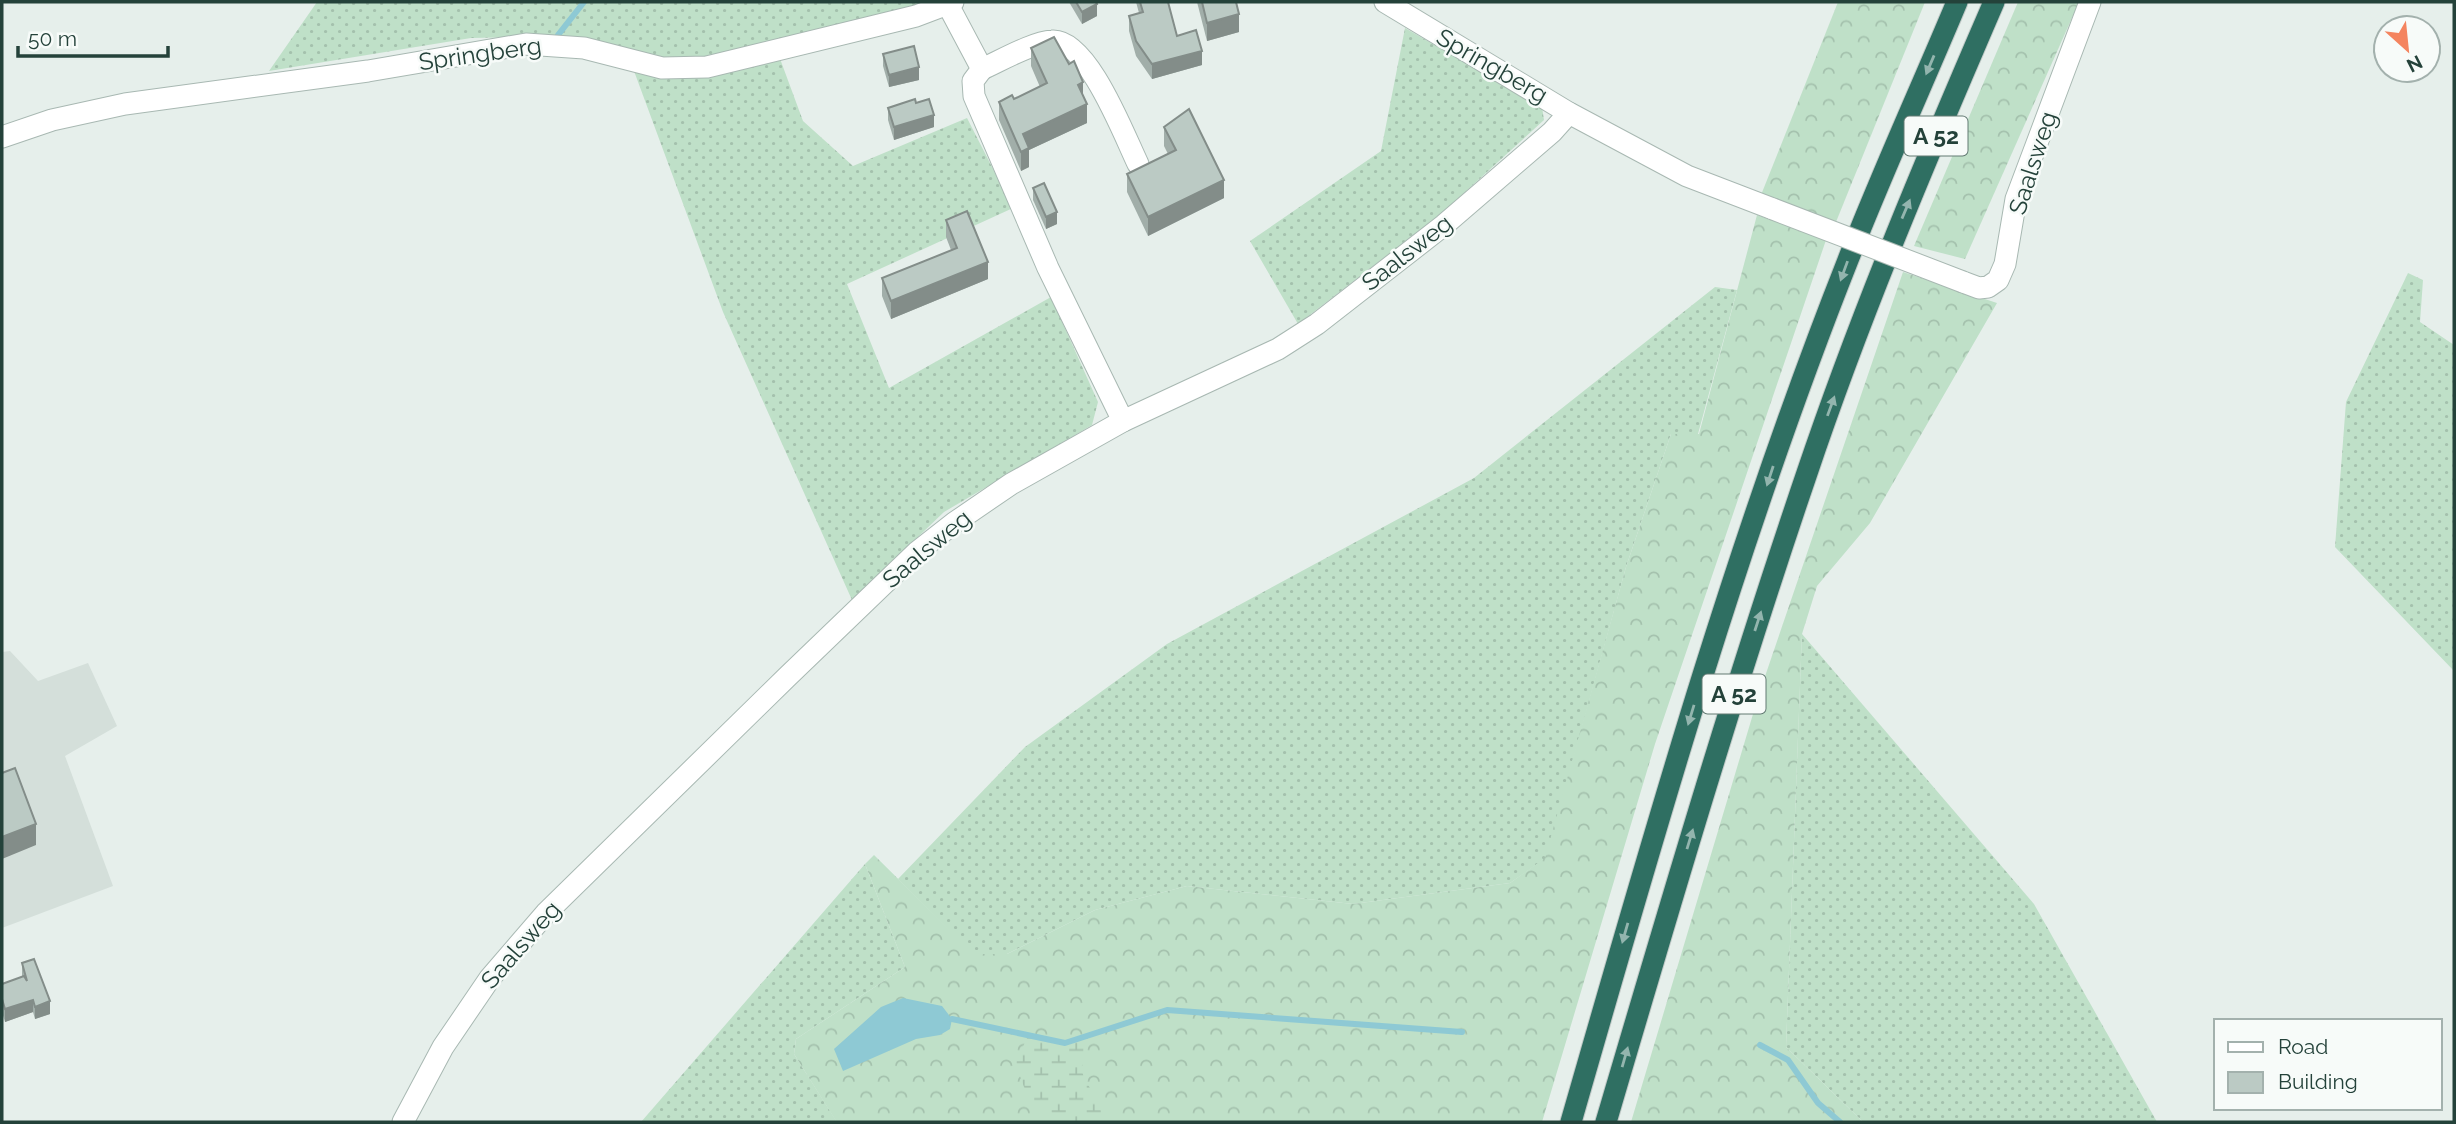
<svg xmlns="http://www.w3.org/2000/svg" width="2456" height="1124" viewBox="0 0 2456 1124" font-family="Raleway,sans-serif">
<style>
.built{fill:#d4dfda}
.grass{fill:url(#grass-dots)}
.forest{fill:url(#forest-crowns)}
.wetland{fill:url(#wetland-marsh)}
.water{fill:#8ec9d4}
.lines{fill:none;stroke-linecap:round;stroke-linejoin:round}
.stream{stroke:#8ec9d4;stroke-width:6}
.minor-casing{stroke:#a8b8b2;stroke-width:23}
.highway-casing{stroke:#c2cac8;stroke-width:23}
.minor{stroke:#fff;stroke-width:21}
.highway{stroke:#2f6f62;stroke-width:21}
.minor-bridge-casing{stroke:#a8b8b2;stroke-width:23;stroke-linecap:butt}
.minor-bridge{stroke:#fff;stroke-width:21}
.wall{fill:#a1aea9}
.shaded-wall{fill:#838d89}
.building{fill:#bbcac4;stroke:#838d89;stroke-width:2}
.oneway{fill:#93b5ae}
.labels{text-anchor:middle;stroke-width:5;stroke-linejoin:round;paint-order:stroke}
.shield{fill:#f7fbf9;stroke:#637a73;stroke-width:2}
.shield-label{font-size:23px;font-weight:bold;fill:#24423a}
.street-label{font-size:24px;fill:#24423a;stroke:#f7fbf9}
</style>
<defs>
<pattern id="grass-dots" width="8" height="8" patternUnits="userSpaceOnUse" patternTransform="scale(1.75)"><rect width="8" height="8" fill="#bfe0c8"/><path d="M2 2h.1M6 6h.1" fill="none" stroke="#a4c1ad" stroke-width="1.8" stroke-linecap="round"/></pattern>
<pattern id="forest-crowns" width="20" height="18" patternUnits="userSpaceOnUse" patternTransform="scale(1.75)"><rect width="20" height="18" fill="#bfe0c8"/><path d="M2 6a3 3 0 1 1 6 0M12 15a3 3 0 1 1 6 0" fill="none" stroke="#a4c1ad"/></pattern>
<pattern id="wetland-marsh" width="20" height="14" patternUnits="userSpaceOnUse" patternTransform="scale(1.75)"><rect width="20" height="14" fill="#bfe0c8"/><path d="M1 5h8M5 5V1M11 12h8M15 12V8" fill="none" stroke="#a4c1ad"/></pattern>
</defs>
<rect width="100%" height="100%" fill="#e6efeb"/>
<!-- built -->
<polygon class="built" points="10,651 38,681 88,663 117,726 65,756 113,886 2,928 2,652"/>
<!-- grass -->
<g class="grass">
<polygon points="317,2 919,2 918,5 686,62 525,37 471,38 269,71"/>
<polygon points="1405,28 1542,107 1544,120 1442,213 1298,324 1250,241 1381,151"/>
<polygon points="779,56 803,121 853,166 967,118 1013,208 847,284 889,388 1051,297 1098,402 1092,425 944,512 852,600 723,312 634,71"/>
<polygon points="2408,273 2423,280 2420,322 2454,345 2454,671 2335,547 2346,402"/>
<polygon points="1715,287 1737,290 1698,434 1671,434 1626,567 1546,858 1510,883 1353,904 1187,886 1095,910 1007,954 973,954 898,879 1025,747 1167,644 1474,478"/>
<polygon points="1802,634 2034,904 2157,1122 1863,1122 1786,1047"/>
<polygon points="865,864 905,967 796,1039 794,1054 837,1122 641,1122"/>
</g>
<!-- forest -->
<g class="forest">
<polygon points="1838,2 1925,2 1836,222 1761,195"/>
<polygon points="2018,2 2079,2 1965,259 1914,246"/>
<polygon points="1757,215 1826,240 1655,744 1542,1122 836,1121 794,1054 796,1039 905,967 865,864 874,855 974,954 1007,954 1095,910 1187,886 1353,904 1510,883 1545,858 1626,567 1671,434 1699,434"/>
<polygon points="1903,272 1997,303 1870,523 1817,586 1802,634 1786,1047 1863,1122 1631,1122 1759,694"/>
</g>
<!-- wetland -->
<path class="wetland" d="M1028,1036L1065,1043L1088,1037L1081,1070L1103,1115C1084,1124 1050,1124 1034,1105C1025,1095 1021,1076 1015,1064Z"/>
<!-- water -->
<polygon class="water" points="903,998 942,1006 952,1019 950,1029 940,1035 916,1039 843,1071 834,1049 881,1007"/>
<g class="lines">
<!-- stream -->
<g class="stream">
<polyline points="558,35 584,2"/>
<polyline points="952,1019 1065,1043 1167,1010 1462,1032"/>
<polyline points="1760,1045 1788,1060 1818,1103 1840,1122"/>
</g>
<!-- minor casing -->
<g class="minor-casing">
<g id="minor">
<polyline points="1385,2 1569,113 1687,176 1773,209"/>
<polyline points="948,5 982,69 973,81 974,96 1048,268 1123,421"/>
<path d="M982,69C1000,61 1033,42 1052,41C1087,38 1124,135 1138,164"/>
<polyline points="2,137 52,120 125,104 368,71 526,44 584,48 662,68 707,67 916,16 953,2"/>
<polyline points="1963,282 1979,288 1988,287 1998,280 2005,264 2016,199 2090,2"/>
<polyline points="403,1122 443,1047 490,978 546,913 787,677 917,552 954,523 1011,484 1123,421 1278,349 1317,324 1444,225 1552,132 1569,113"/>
</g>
</g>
<!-- highway casing -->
<g class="highway-casing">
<g id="highway">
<path d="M1571,1122C1654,833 1737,540 1848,260C1882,173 1921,88 1957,2"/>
<path d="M1606,1122C1670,905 1734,687 1807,473C1861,313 1927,157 1994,2"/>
</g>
</g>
<!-- minor -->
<use href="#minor" class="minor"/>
<!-- highway -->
<use href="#highway" class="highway"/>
<!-- minor-bridge casing -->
<g class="minor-bridge-casing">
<polyline id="minor-bridge" points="1773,209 1963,282"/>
</g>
<!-- minor-bridge -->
<use href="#minor-bridge" class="minor-bridge"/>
</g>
<!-- wall -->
<g class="wall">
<polygon points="1069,2 1096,2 1097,16 1082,24"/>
<polygon points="1136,2 1168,2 1177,36 1202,65 1152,79 1136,56 1129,31 1129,16 1139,13"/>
<polygon points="1197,2 1236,2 1239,32 1207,41"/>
<polygon points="1031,48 1083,95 1087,123 1029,150 1029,167 1021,171 999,120 999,102 1014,99 1040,87 1031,66"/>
<polygon points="883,54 919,80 889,87 883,66"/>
<polygon points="916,103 934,127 894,140 888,120 888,108"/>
<polygon points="1164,127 1224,198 1148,236 1127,192 1127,174 1168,154 1164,146"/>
<polygon points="1033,188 1057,224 1046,229 1033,200"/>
<polygon points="946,220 988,279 891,319 882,296 882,278 951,250 946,237"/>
<polygon points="22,963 50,1014 35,1019 33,1012 5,1022 2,1012 2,984 22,977"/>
</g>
<!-- shaded-wall -->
<g class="shaded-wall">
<polygon points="1097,4 1097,16 1082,24 1082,12"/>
<polygon points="1239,14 1239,32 1207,41 1207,23"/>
<polygon points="1202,51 1202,65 1152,79 1152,64"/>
<polygon points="919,67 919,80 889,87 889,75"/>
<polygon points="1083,82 1083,101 1078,85"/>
<polygon points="1087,104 1087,123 1029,150 1029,167 1021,171 1021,152 1023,134"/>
<polygon points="934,115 934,127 894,140 894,127"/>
<polygon points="1224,180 1224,198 1148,236 1148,217"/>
<polygon points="1057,212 1057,224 1046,229 1046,217"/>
<polygon points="988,262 988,279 891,319 891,301"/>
<polygon points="36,824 36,845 2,859 2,837"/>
<polygon points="33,1000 33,1012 5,1022 5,1009"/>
<polygon points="50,1001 50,1014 35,1019 35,1007"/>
</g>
<!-- building -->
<g class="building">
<polygon points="1076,2 1096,2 1097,4 1082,12"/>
<polygon points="1140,2 1168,2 1177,36 1196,30 1202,51 1152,64 1136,41 1129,16 1143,12"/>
<polygon points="1202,2 1236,2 1239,14 1207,23"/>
<polygon points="1054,37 1069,64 1074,61 1083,82 1078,85 1087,104 1023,134 1029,148 1021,152 999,102 1012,95 1014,99 1047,83 1031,48"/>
<polygon points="914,46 919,67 889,75 883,54"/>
<polygon points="915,99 916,103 929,99 934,115 894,127 888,108"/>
<polygon points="1189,109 1224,180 1148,217 1127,174 1176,150 1164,127"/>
<polygon points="1044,183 1057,212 1046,217 1033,188"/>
<polygon points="967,211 988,262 891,301 882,278 957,248 946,220"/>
<polygon points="15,768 36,824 2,837 2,773"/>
<polygon points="34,959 50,1001 35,1007 33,1000 5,1009 2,999 2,984 24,976 27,981 22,963"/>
</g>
<!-- one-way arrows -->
<defs><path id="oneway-solid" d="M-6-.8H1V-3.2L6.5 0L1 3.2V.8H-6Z" transform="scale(1.75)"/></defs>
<g class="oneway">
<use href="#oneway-solid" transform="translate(1930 65) rotate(113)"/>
<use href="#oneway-solid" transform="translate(1906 209) rotate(-67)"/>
<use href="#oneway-solid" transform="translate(1844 271) rotate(110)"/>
<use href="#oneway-solid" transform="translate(1831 406) rotate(-70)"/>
<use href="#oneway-solid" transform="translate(1770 476) rotate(108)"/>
<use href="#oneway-solid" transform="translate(1758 621) rotate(-72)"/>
<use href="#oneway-solid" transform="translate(1691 715) rotate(107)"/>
<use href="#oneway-solid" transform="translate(1690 839) rotate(-73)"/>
<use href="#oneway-solid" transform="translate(1625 933) rotate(106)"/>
<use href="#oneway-solid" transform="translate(1625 1057) rotate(-74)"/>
</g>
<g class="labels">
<!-- shield labels -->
<g class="shield">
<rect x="1904.5" y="116.5" width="63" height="39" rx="5"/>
<rect x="1702.5" y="674.5" width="63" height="39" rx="5"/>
</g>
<g class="shield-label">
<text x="1936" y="144">A 52</text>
<text x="1734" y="702">A 52</text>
</g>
<!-- street labels -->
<g class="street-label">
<text transform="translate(480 54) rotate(-8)" y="8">Springberg</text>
<text transform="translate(1492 66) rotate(30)" y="8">Springberg</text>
<text transform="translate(2033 163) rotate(-72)" y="8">Saalsweg</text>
<text transform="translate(1407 253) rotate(-38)" y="8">Saalsweg</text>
<text transform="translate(927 549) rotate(-40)" y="8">Saalsweg</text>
<text transform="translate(521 945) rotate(-49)" y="8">Saalsweg</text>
</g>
</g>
<!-- border -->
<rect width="2456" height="1124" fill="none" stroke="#24423a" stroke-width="7"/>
<!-- legend -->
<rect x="2214" y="1019" width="228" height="91" fill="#f7fbf9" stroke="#a3b1ad" stroke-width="2"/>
<rect x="2228" y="1042" width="35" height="10" fill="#ffffff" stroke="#a3b1ad" stroke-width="2"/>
<text x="2278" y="1054" font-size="21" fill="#24423a">Road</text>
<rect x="2228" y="1072" width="35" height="21" fill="#bbcac4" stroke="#a3b1ad" stroke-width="2"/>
<text x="2278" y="1089" font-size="21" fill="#24423a">Building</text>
<!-- north arrow -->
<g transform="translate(2407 49) rotate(153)"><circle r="33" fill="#f7fbf9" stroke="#a3b1ad" stroke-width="2"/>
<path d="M0-5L12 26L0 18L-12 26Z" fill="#f4845f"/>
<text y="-10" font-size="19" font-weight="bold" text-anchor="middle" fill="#24423a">N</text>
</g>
<!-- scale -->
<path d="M18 46v10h150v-10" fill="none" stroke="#24423a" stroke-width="3.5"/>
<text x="28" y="46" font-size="21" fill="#24423a" stroke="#f7fbf9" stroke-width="5" paint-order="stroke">50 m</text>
</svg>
